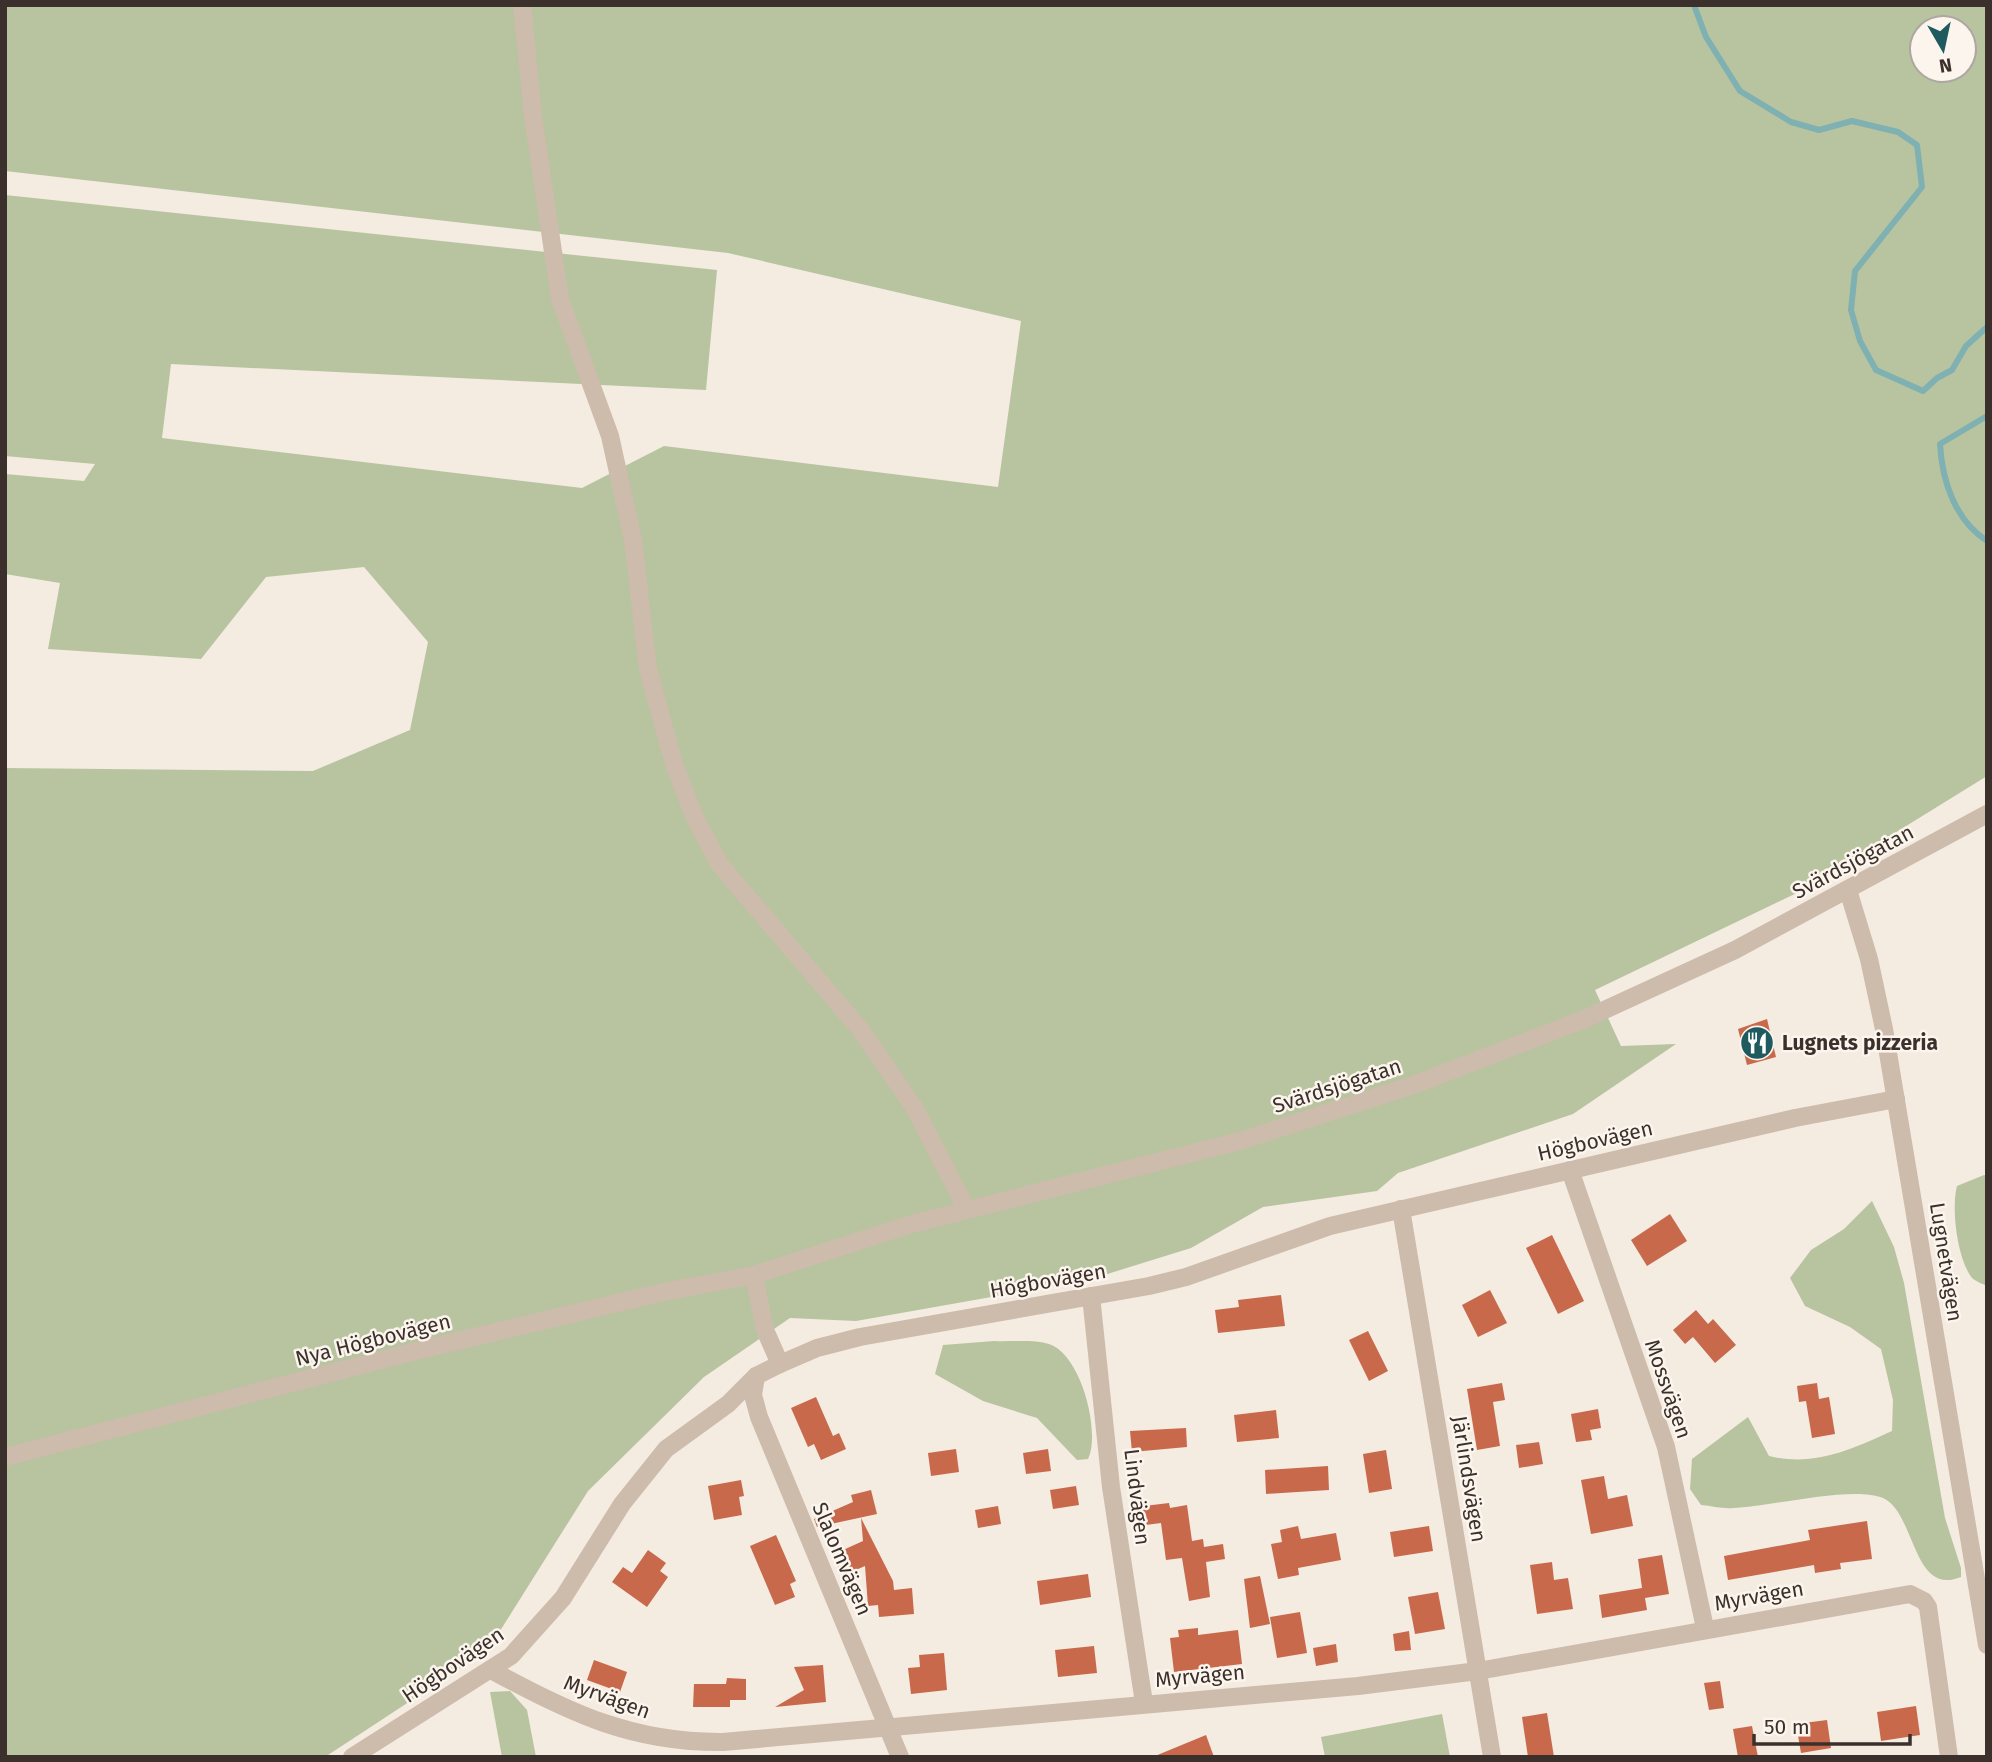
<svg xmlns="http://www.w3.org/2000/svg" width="1992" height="1762" viewBox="0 0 1992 1762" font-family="'Fira Sans',sans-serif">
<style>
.green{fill:#b8c4a0;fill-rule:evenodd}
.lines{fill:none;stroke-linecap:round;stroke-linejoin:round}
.stream{stroke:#7fb0b2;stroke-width:6}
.building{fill:#c8694b}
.minor{stroke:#cdbbac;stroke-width:18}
.tertiary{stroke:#cdbbac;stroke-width:18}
.labels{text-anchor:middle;stroke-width:5;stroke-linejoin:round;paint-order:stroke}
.street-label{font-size:21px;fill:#3b302b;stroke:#fbf5ee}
.poi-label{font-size:21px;font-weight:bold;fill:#3b302b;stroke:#fbf5ee;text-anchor:start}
</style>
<rect width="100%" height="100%" fill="#f4ebe1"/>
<!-- green -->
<g class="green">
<path d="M5,5H1987V776L1801,891L1595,990L1621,1046L1676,1044L1573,1114L1398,1173L1377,1191L1263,1207L1191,1248L1088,1280L856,1321L790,1318L704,1377L588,1491L488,1650L325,1757H5V768L313,771L410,730L428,642L364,567L266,577L201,659L48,649L60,583L5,574V474L84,481L95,464L5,456V195L717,270L706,390L171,364L162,438L582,488L664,446L998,487L1021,321L728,253L5,171ZM1922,28H1964V70H1922Z"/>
<path d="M1984,1175L1987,1176V1286C1983,1284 1975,1281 1972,1278C1957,1259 1951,1208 1957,1186Z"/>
<path d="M1872,1201L1894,1247L1904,1283L1945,1518L1961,1568V1577C1912,1597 1916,1513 1883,1498C1852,1485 1770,1507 1733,1508C1723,1509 1712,1506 1701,1505L1690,1489L1692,1459L1748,1417L1769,1456C1814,1467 1850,1450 1892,1431L1893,1400L1881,1349L1850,1327L1805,1306L1790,1278L1811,1250L1844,1229Z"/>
<path d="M994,1341C1011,1342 1033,1339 1049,1344C1081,1354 1101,1432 1088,1459L1077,1460L1037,1418L983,1401L935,1374L943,1345Z"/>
<polygon points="510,1691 527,1710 536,1757 502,1757 490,1692"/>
<polygon points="1442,1714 1450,1757 1325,1757 1321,1737"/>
</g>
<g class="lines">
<!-- stream -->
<g class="stream">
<polyline points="1694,5 1706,37 1740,91 1791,122 1819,130 1852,121 1898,132 1917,145 1922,187 1855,271 1851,310 1860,341 1876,370 1923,391 1937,378 1952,370 1966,346 1987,327"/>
<path d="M1987,416L1940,444C1942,481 1955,520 1987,541"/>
</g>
</g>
<!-- building -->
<g class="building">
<polygon points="1767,1019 1776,1057 1747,1065 1738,1029"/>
<polygon points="1670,1214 1687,1241 1647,1266 1631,1240"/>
<polygon points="1552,1235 1584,1301 1558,1314 1526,1248"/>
<polygon points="1490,1290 1507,1323 1478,1337 1462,1305"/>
<polygon points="1281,1295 1285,1326 1218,1333 1215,1310 1239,1307 1238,1300"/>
<polygon points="1696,1310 1708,1324 1713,1319 1736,1345 1715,1363 1693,1337 1685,1344 1673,1330"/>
<polygon points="1368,1331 1388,1371 1369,1381 1349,1340"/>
<polygon points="1502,1383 1505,1400 1493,1402 1500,1446 1477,1450 1467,1389"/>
<polygon points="1817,1383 1819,1399 1829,1397 1835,1434 1812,1438 1806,1401 1799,1402 1797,1386"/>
<polygon points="816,1397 833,1436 839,1433 846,1449 821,1460 814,1444 808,1447 791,1408"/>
<polygon points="1598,1409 1601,1428 1590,1430 1592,1440 1576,1442 1571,1414"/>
<polygon points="1276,1410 1279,1438 1237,1442 1234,1415"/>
<polygon points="1186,1428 1187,1447 1132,1452 1130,1431"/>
<polygon points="1539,1442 1543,1464 1519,1468 1516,1445"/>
<polygon points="956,1449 959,1472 931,1476 928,1453"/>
<polygon points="1048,1449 1051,1471 1026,1474 1023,1453"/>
<polygon points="1386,1450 1392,1489 1369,1493 1363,1454"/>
<polygon points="1328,1466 1329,1490 1266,1494 1265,1470"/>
<polygon points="1604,1476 1608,1499 1627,1495 1633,1526 1591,1534 1581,1480"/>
<polygon points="741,1480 744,1496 739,1497 742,1515 714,1520 708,1486"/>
<polygon points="1076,1486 1079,1505 1053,1509 1050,1490"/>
<polygon points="871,1490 877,1514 817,1527 814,1519 853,1502 851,1495"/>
<polygon points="1169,1503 1170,1508 1187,1505 1192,1541 1203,1539 1204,1547 1223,1544 1225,1559 1206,1562 1210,1597 1189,1601 1182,1558 1166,1560 1161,1523 1138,1526 1136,1507"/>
<polygon points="998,1506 1001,1524 978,1528 975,1510"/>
<polygon points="861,1518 893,1581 894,1590 912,1588 914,1614 879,1617 878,1605 868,1606 865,1566 842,1576 832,1555 863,1541"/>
<polygon points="1867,1521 1872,1559 1840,1563 1841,1569 1815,1573 1814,1565 1728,1580 1724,1556 1810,1540 1808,1530"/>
<polygon points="1298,1526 1301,1539 1336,1533 1341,1560 1298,1568 1299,1575 1278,1579 1271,1544 1282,1542 1280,1530"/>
<polygon points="1429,1526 1433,1551 1394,1557 1390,1532"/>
<polygon points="776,1535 796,1581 790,1584 795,1597 775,1605 750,1546"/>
<polygon points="648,1550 666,1563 660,1571 668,1577 647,1607 612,1582 623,1567 632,1573"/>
<polygon points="1662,1555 1669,1594 1645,1598 1647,1610 1602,1618 1599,1595 1642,1588 1638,1559"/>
<polygon points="1552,1562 1554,1580 1568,1578 1573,1609 1537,1614 1530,1565"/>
<polygon points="1088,1574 1091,1597 1040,1605 1037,1581"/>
<polygon points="1260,1576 1270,1624 1250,1628 1244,1579"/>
<polygon points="1438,1592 1445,1629 1415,1634 1408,1597"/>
<polygon points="1300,1612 1307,1653 1277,1658 1270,1617"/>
<polygon points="1198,1628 1198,1635 1238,1630 1242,1664 1174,1672 1170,1638 1179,1637 1178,1630"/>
<polygon points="1409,1631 1411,1650 1395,1651 1393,1634"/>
<polygon points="1336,1644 1338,1662 1316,1666 1313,1648"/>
<polygon points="1094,1646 1097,1673 1058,1677 1055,1650"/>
<polygon points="944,1653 947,1690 911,1694 908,1668 920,1667 919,1655"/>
<polygon points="594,1660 627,1672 620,1692 587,1680"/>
<polygon points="823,1665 826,1702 775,1707 804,1690 794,1667"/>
<polygon points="727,1678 746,1679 746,1700 730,1700 730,1707 693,1707 694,1684 726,1684"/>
<polygon points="1720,1681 1724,1708 1709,1710 1704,1683"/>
<polygon points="1916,1706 1920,1735 1881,1741 1877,1712"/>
<polygon points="1547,1713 1554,1757 1528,1757 1522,1717"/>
<polygon points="1827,1720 1831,1748 1801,1753 1796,1724"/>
<polygon points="1752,1726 1758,1757 1738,1757 1733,1729"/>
<polygon points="1206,1735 1214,1757 1155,1757 1155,1756"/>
</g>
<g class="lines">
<!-- minor -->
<g class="minor">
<polyline points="522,5 533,116 560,299 610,436 633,540 648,669 674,764 694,816 720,865 860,1029 914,1107 967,1210"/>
<polyline points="1570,1170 1666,1447 1705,1628"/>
<polyline points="1401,1209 1492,1757"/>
<polyline points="1091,1296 1111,1487 1144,1703"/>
<polyline points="780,1364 817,1348 860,1337 1149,1286 1186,1277 1330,1226 1795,1118 1896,1099"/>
<polyline points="756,1376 753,1395 759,1417 900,1757"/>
<path d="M493,1671C570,1713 633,1743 723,1742L1358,1686L1478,1671L1910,1594L1924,1601L1928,1607L1949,1757"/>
</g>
<!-- tertiary -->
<g class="tertiary">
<polyline points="1848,890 1869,959 1884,1029 1987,1645"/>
<polyline points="5,1457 416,1351 668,1291 754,1275 912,1224 1240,1141 1416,1084 1585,1019 1735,950 1987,814"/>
<polyline points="352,1757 511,1656 563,1598 622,1504 666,1449 728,1404 756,1376 780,1364 765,1330 754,1275"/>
</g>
</g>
<!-- icons -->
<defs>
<g id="restaurant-disc" transform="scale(1.75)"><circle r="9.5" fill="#1f5a5e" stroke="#fbf5ee"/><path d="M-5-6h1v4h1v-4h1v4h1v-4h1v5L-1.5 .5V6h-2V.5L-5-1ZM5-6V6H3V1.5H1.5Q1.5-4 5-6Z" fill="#fff"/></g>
</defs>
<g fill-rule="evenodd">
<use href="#restaurant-disc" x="1757" y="1043"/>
</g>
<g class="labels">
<!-- street labels -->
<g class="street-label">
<text transform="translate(1853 862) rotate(-28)" y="7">Svärdsjögatan</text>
<text transform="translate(1337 1086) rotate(-18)" y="7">Svärdsjögatan</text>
<text transform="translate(1595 1141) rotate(-13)" y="7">Högbovägen</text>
<text transform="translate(1946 1262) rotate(81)" y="7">Lugnetvägen</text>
<text transform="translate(1048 1281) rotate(-10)" y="7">Högbovägen</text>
<text transform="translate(373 1340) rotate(-14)" y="7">Nya Högbovägen</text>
<text transform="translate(1668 1389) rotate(71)" y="7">Mossvägen</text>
<text transform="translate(1469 1479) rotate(81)" y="7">Järlindsvägen</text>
<text transform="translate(1137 1497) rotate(83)" y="7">Lindvägen</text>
<text transform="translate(842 1559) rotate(67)" y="7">Slalomvägen</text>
<text transform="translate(1759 1596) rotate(-10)" y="7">Myrvägen</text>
<text transform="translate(453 1665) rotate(-34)" y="7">Högbovägen</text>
<text transform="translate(1200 1676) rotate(-5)" y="7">Myrvägen</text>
<text transform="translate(607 1697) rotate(20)" y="7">Myrvägen</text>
</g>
<!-- poi labels -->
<g class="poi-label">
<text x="1782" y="1050">Lugnets pizzeria</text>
</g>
</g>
<!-- border -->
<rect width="1992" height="1762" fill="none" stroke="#3b302b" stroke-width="14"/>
<!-- north arrow -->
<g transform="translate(1943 49) rotate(171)"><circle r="33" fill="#fbf5ee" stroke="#aea6a0" stroke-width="2"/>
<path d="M0-5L12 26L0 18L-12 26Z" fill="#1f5a5e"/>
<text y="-10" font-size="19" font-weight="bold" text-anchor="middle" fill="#3b302b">N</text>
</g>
<!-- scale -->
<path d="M1754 1734v10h156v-10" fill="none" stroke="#3b302b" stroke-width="3.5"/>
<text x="1764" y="1734" font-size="21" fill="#3b302b" stroke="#fbf5ee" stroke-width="5" paint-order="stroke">50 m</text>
</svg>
